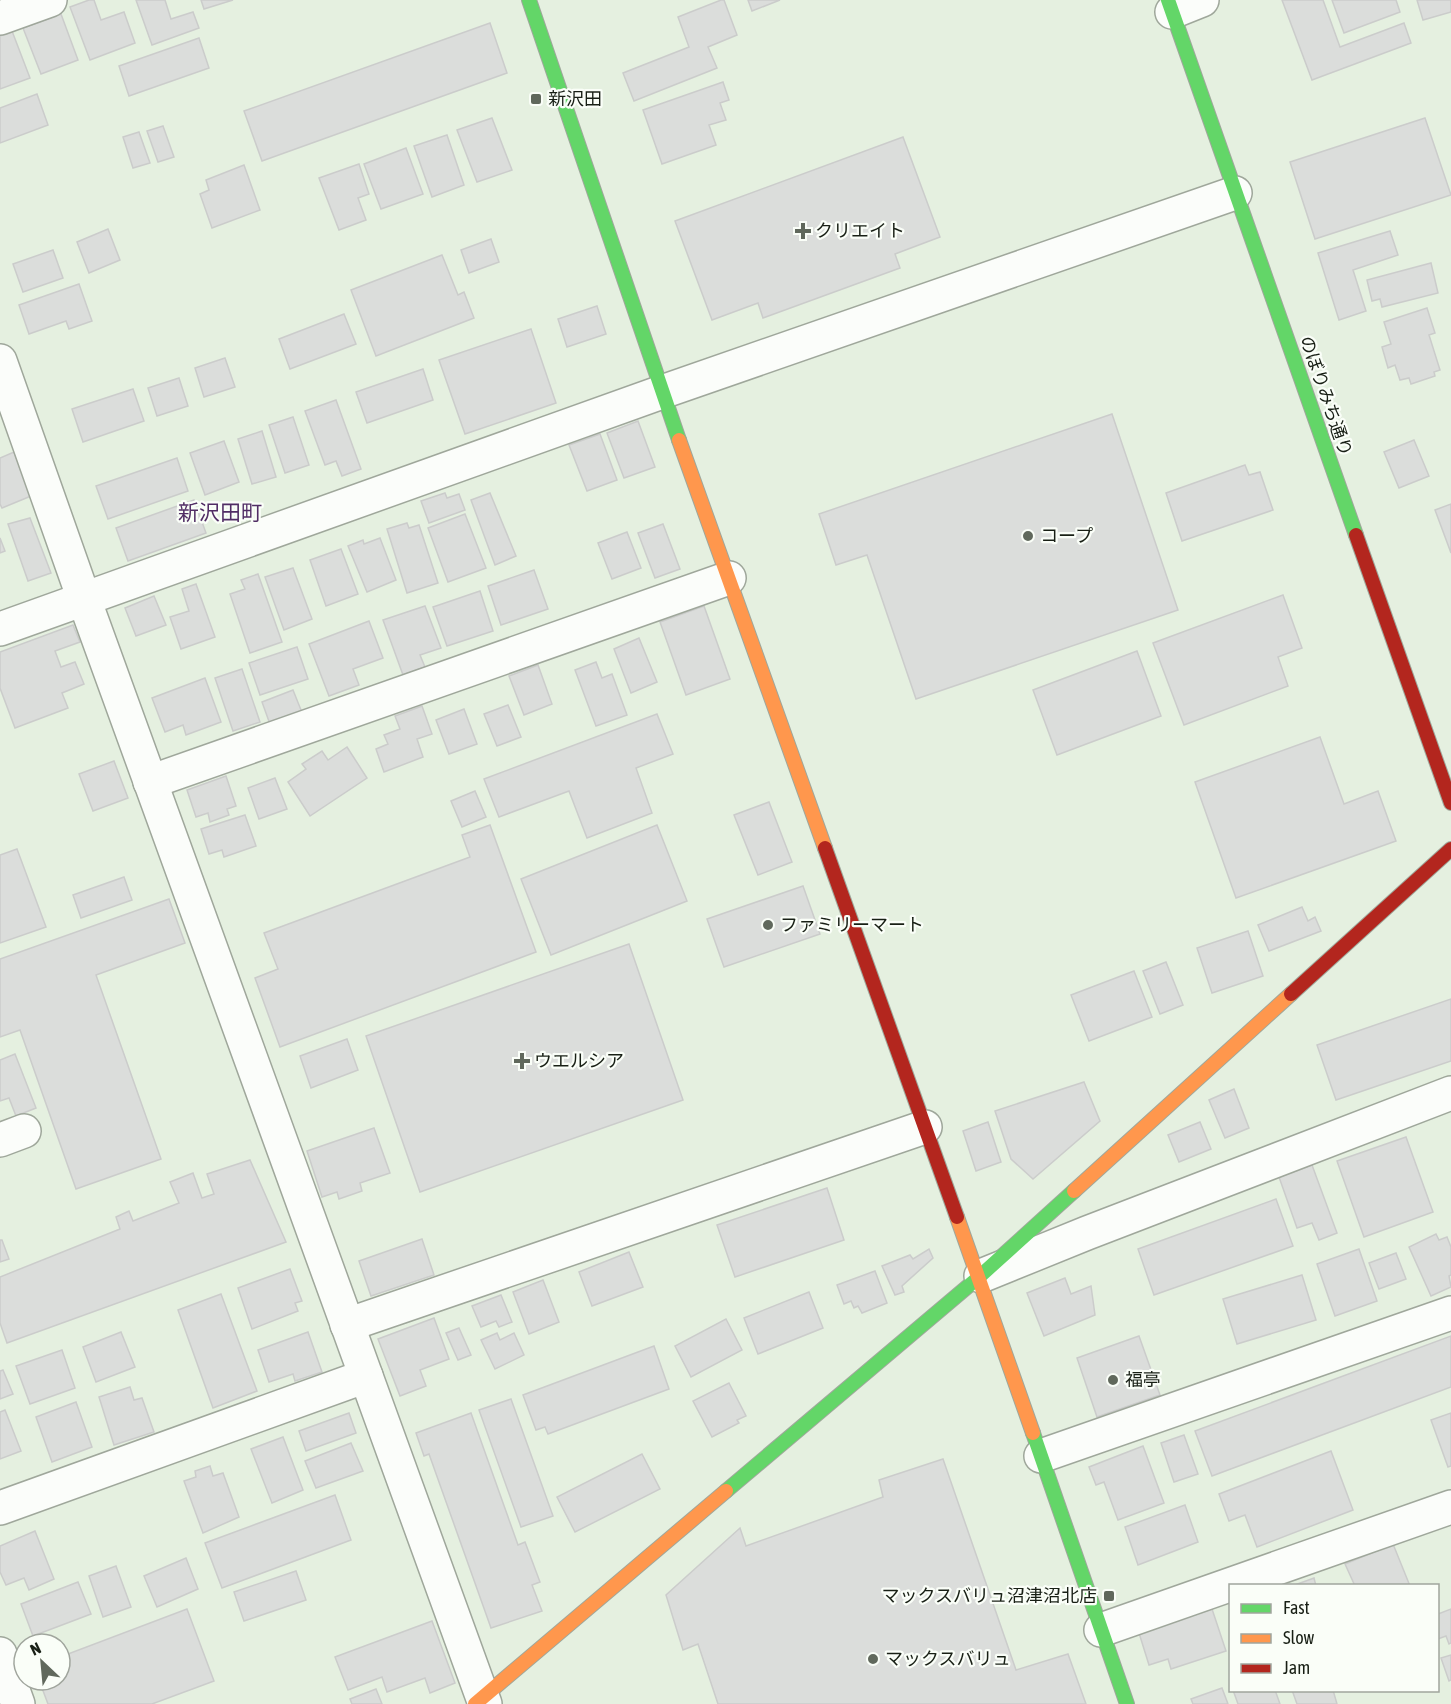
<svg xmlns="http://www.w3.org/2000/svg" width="1451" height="1704" viewBox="0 0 1451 1704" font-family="'Asap Condensed','Noto Sans JP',sans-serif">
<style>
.building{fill:#dbdddb;stroke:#cbcccb;stroke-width:1.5}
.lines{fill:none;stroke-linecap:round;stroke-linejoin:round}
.street-casing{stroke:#9fa79b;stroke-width:36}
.fast-casing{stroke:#9fa79b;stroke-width:16}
.slow-casing{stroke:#9fa79b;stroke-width:16}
.jam-casing{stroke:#9fa79b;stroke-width:16}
.street{stroke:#fbfdfa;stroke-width:33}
.fast{stroke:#63d668;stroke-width:14}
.slow{stroke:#ff974d;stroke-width:14}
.jam{stroke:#b3261e;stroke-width:14}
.poi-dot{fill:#60685c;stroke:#fafef8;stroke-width:2}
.labels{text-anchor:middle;stroke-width:4.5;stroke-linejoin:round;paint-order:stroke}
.poi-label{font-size:18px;fill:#181f15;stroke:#fafef8;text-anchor:start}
.street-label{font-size:18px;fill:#181f15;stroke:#fafef8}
.quarter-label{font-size:21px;fill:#512d65;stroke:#fafef8}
</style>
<rect width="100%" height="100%" fill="#e5f0e0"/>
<!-- building -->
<g class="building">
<polygon points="89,0 94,0 101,20 124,12 135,43 90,60 70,7"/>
<polygon points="136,0 165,0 171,19 193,12 199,28 152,45"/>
<polygon points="201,0 233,0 204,9"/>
<polygon points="721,0 724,0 737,35 708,47 717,68 634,101 623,73 689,47 678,17"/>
<polygon points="748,0 780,0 752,11"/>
<polygon points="1282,0 1323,0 1340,47 1404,23 1411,43 1312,80"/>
<polygon points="1332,0 1396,0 1400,12 1344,33"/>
<polygon points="1417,0 1451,0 1451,12 1423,20"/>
<polygon points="61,14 78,60 41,74 23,28"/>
<polygon points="490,23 507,73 262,161 244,111"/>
<polygon points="12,31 30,78 0,89 0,36"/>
<polygon points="199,38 209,68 129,96 119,66"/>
<polygon points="723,82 729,100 720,103 726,120 709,125 716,145 662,164 643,110"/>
<polygon points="37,94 48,125 0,143 0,108"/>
<polygon points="492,118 512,170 477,182 457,130"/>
<polygon points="1425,118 1451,195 1315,239 1290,162"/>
<polygon points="163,126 174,157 158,162 147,131"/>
<polygon points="139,132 150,163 133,168 123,137"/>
<polygon points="447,135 464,185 432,197 414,146"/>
<polygon points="903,137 940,237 895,254 900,268 763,318 758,303 712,320 675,221"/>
<polygon points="406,148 423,194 381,209 364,164"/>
<polygon points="359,164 369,194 358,198 366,220 339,230 319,178"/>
<polygon points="244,165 260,210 212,228 200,194 209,190 206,180"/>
<polygon points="108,229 120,260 89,273 77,242"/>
<polygon points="1390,231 1398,255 1353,270 1366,311 1339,320 1318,253"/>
<polygon points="491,239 499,262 469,273 461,250"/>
<polygon points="53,250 63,278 23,292 13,264"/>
<polygon points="442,255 458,295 464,292 474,318 376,356 351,290"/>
<polygon points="1431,263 1438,293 1382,307 1380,299 1372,301 1367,280"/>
<polygon points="79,284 92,321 69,329 66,321 29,334 19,305"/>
<polygon points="597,306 606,334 567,347 558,319"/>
<polygon points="1427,308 1435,333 1429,335 1440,370 1434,372 1435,376 1411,384 1409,378 1400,380 1395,365 1388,368 1382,347 1391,344 1384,322"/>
<polygon points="344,314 356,344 290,369 279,339"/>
<polygon points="531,329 556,403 465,434 439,360"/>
<polygon points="225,358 235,387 204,397 195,368"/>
<polygon points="423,369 433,400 367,423 356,392"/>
<polygon points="179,378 188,406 157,416 148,388"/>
<polygon points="133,389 144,421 83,442 72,409"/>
<polygon points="336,400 361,469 342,476 336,461 325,465 305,411"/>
<polygon points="1112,414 1178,610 916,699 867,555 836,565 819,514"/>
<polygon points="293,417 309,465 285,473 269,425"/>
<polygon points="638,421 655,467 624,478 607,433"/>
<polygon points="262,431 276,477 252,484 238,439"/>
<polygon points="600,434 617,480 587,491 569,445"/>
<polygon points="1414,440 1429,476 1399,488 1384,452"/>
<polygon points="224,441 239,482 205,495 190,453"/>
<polygon points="14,452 31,496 2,508 0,504 0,458"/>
<polygon points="177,458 188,491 108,519 96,486"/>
<polygon points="1245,465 1249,475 1260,472 1273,510 1182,541 1166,493"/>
<polygon points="445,493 447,498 459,494 465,510 429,523 421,501"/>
<polygon points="490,493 516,556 495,565 471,500"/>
<polygon points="194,500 206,533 128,561 116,528"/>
<polygon points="1451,504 1451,553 1435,510"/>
<polygon points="465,514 486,568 448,582 428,528"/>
<polygon points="30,518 51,573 28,581 8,524"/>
<polygon points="407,523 409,528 419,525 438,583 407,593 387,529"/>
<polygon points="663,524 680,569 655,578 638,533"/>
<polygon points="627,532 641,568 612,579 598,543"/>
<polygon points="0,538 5,551 0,553"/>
<polygon points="380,538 396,580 367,592 348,546 363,540 364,544"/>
<polygon points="341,549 358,594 326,606 310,560"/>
<polygon points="293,568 312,619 284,630 265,577"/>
<polygon points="534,570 548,609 501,625 488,586"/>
<polygon points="258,574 282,642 250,653 230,594 245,589 241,580"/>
<polygon points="196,584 215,637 181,649 170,617 189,611 182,589"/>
<polygon points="480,591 493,631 447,646 433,607"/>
<polygon points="1283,595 1302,648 1278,657 1288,686 1184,725 1153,643"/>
<polygon points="154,596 166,625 136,636 125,608"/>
<polygon points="425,606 441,648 420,655 425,667 403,675 383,620"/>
<polygon points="704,606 730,679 686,695 660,622"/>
<polygon points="369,621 383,658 353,669 359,685 329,696 309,644"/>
<polygon points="73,625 80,642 55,651 61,667 75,662 84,684 62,693 68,708 15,728 0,688 0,652"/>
<polygon points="639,638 657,682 631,693 614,649"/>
<polygon points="297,647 308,679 260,695 249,663"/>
<polygon points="1137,651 1161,716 1057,755 1033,690"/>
<polygon points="596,662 602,678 612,674 627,715 596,726 575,670"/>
<polygon points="538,665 552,704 524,715 509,676"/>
<polygon points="242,669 260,722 233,731 215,678"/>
<polygon points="205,678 221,722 186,735 183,725 165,732 152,698"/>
<polygon points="293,690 303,715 271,727 262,702"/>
<polygon points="508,705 521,737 497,746 484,714"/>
<polygon points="422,706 432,734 417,739 423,757 384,772 376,749 388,744 384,735 400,729 395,716"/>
<polygon points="464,709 477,744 449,754 436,720"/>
<polygon points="657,714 673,754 636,768 652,813 587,838 569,791 499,817 484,779"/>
<polygon points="1320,737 1344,804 1378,791 1396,841 1236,898 1195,782"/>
<polygon points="347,747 367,778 310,816 288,782 306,769 302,764 322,751 328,760"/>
<polygon points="114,761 128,798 93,811 79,774"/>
<polygon points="226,776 236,806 227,809 229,815 210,822 208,813 196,817 187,790"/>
<polygon points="275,778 287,809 259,819 248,788"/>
<polygon points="475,791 486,817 462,827 451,801"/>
<polygon points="769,802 792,862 758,875 734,815"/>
<polygon points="245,815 256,846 224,857 222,850 209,854 201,829"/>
<polygon points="490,825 536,952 280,1047 255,978 278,969 264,933 470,857 462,835"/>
<polygon points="657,825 687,901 551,955 521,879"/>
<polygon points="17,849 46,927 0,943 0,855"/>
<polygon points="124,877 132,900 81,918 73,895"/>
<polygon points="803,886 820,934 724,967 707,919"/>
<polygon points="169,899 185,943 96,975 161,1159 76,1189 20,1030 0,1037 0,959"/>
<polygon points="1302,907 1308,921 1315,917 1321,931 1269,951 1258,925"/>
<polygon points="1248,931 1263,976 1212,993 1197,948"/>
<polygon points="629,944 683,1100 420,1192 366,1036"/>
<polygon points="1166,962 1183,1005 1160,1014 1143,971"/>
<polygon points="1134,971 1152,1017 1089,1041 1071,995"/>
<polygon points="1451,999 1451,1061 1336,1100 1317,1045"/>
<polygon points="347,1039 358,1070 311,1088 300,1056"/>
<polygon points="15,1054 36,1108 16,1116 9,1098 0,1101 0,1060"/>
<polygon points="1084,1082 1100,1121 1033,1179 1011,1159 995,1111"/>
<polygon points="1234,1089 1249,1128 1225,1138 1209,1100"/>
<polygon points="988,1122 1001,1162 976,1171 963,1131"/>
<polygon points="1200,1122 1211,1149 1179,1162 1168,1135"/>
<polygon points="374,1128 390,1173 360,1183 362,1191 339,1199 337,1192 322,1197 307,1151"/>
<polygon points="1406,1137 1433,1212 1364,1237 1337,1161"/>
<polygon points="250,1160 286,1242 7,1343 0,1323 0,1277 120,1229 116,1217 129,1211 133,1221 179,1203 170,1182 193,1173 202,1198 214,1194 207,1174"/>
<polygon points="1312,1165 1337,1233 1319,1240 1312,1223 1297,1228 1279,1177"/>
<polygon points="827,1188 844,1240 735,1277 717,1225"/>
<polygon points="1276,1199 1293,1246 1154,1295 1138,1249"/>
<polygon points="1436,1234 1439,1240 1447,1237 1451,1247 1451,1275 1449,1276 1451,1287 1431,1296 1409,1247"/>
<polygon points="422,1239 434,1275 371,1296 359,1261"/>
<polygon points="0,1240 2,1240 9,1259 0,1262"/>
<polygon points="929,1249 933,1258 902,1286 904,1292 895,1295 882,1266 910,1255 913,1259"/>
<polygon points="1359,1249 1377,1301 1335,1316 1317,1264"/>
<polygon points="629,1252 643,1287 592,1306 579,1272"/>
<polygon points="1396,1253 1406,1279 1379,1289 1369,1263"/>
<polygon points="290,1269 302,1301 295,1303 298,1311 252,1329 238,1288"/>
<polygon points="875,1271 887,1303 862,1313 858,1306 854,1308 851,1301 844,1304 837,1285"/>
<polygon points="1302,1275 1316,1320 1237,1344 1223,1299"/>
<polygon points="1065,1278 1071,1294 1091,1286 1095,1315 1044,1336 1027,1293"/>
<polygon points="543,1280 559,1322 529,1334 513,1292"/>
<polygon points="809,1292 823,1328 758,1354 744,1318"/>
<polygon points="221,1294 257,1391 213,1408 178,1310"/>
<polygon points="501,1295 512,1322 499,1327 496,1321 481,1327 472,1306"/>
<polygon points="434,1318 449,1359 420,1370 426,1386 400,1396 378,1339"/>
<polygon points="726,1319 742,1350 691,1377 675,1346"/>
<polygon points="459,1328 471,1355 458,1360 446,1333"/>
<polygon points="121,1332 135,1367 96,1382 83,1347"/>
<polygon points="308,1332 322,1372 295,1381 293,1374 269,1382 258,1350"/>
<polygon points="497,1333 500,1340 514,1333 524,1355 495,1369 481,1340"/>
<polygon points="1139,1336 1160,1395 1097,1417 1077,1358"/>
<polygon points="1451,1336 1451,1387 1212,1476 1195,1431"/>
<polygon points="654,1346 669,1389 548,1434 545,1427 536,1430 523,1395"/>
<polygon points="62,1350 75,1388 30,1404 16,1366"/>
<polygon points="3,1370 13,1394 0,1399 0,1371"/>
<polygon points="729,1383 746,1416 737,1420 739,1423 712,1437 693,1401"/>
<polygon points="130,1387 134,1400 142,1398 154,1432 114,1445 99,1397"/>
<polygon points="511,1399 553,1516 521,1527 479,1410"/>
<polygon points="76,1402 92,1447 52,1462 36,1417"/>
<polygon points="5,1410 21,1451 0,1459 0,1412"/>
<polygon points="349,1413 356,1433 306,1451 299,1431"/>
<polygon points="471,1413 518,1545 525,1542 540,1582 532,1585 542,1611 491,1628 429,1454 424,1456 416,1433"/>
<polygon points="1451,1413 1451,1466 1448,1467 1431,1420"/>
<polygon points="1184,1435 1198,1474 1174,1482 1161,1443"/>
<polygon points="283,1437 303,1490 272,1503 251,1449"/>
<polygon points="351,1443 363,1471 316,1488 305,1461"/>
<polygon points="1143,1446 1164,1503 1118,1520 1104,1482 1096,1485 1089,1467"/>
<polygon points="1331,1451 1353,1510 1257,1547 1245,1515 1229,1521 1219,1494"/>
<polygon points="642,1454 660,1489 575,1532 557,1497"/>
<polygon points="943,1459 1016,1670 1068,1654 1086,1704 718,1704 698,1644 683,1650 666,1595 740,1528 746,1546 883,1497 879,1480"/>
<polygon points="210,1466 213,1476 223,1473 239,1517 203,1533 184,1481 196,1477 195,1471"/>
<polygon points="335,1495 351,1540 222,1588 205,1543"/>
<polygon points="1185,1505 1198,1542 1138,1565 1125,1527"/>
<polygon points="35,1531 54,1579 29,1590 24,1578 6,1585 0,1572 0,1546"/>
<polygon points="1393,1544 1410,1586 1355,1586 1345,1564"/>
<polygon points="186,1558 198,1589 157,1607 144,1576"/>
<polygon points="116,1566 131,1607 103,1617 89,1576"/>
<polygon points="296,1571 306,1600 244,1621 234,1592"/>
<polygon points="1314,1578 1316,1586 1292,1586"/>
<polygon points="78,1582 91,1614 33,1636 21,1604"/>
<polygon points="187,1609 214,1681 152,1704 48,1704 39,1680 60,1680 60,1657"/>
<polygon points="1212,1609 1226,1651 1171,1669 1168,1659 1149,1665 1139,1633"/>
<polygon points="1451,1609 1451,1643 1449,1644 1446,1636 1438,1639 1438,1614"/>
<polygon points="432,1621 455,1683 430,1693 425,1678 387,1692 382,1677 348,1690 335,1657"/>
<polygon points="1451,1655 1451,1680 1449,1681 1441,1658"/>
<polygon points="1222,1688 1228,1704 1193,1704 1191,1699"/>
<polygon points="376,1689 382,1704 352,1704 350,1699"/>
<polygon points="1233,1690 1275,1690 1280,1704 1238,1704"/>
<polygon points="1292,1690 1333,1690 1337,1704 1297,1704"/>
</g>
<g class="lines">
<!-- street casing -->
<g class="street-casing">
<g id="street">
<polyline points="1172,12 1202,0"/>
<polyline points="0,18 50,0"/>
<polyline points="0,361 84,599 485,1704"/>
<polyline points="0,629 662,392 1235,193"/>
<polyline points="150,782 729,578"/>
<polyline points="0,1140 24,1131"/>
<polyline points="981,1276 1087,1233 1451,1093"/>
<polyline points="347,1325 925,1127"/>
<polyline points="1041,1456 1451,1313"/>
<polyline points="0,1508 366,1376"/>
<polyline points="1101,1630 1451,1507"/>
<polyline points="0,1654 18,1704"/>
</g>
</g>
<!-- fast casing -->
<g class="fast-casing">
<g id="fast">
<polyline points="529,0 679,440"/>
<polyline points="1168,0 1356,535"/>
<polyline points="1033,1433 1127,1704"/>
<polyline points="726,1491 979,1277 1074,1191"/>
</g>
</g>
<!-- slow casing -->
<g class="slow-casing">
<g id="slow">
<polyline points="679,440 825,848"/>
<polyline points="1074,1191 1291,994"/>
<polyline points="957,1217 1033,1433"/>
<polyline points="475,1704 726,1491"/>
</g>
</g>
<!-- jam casing -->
<g class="jam-casing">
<g id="jam">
<polyline points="1356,535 1451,803"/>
<polyline points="825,848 957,1217"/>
<polyline points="1291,994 1451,849"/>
</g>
</g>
<!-- street -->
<use href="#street" class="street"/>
<!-- fast -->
<use href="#fast" class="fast"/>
<!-- slow -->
<use href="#slow" class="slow"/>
<!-- jam -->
<use href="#jam" class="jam"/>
</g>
<!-- markers -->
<g class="poi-dot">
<rect x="530" y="93" width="12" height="12" rx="3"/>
<path d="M800 222h6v6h6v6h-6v6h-6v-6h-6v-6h6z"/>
<circle cx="1028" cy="536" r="6"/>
<circle cx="768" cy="925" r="6"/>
<path d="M519 1052h6v6h6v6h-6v6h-6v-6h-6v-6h6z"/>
<circle cx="1113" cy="1380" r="6"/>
<rect x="1103" y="1590" width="12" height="12" rx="3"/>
<circle cx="873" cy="1659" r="6"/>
</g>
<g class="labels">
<!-- poi labels -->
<g class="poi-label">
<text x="548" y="105">新沢田</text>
<text x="815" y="237">クリエイト</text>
<text x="1040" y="542">コープ</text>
<text x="780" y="931">ファミリーマート</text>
<text x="534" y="1067">ウエルシア</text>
<text x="1125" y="1386">福亭</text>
<text x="1097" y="1602" text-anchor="end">マックスバリュ沼津沼北店</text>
<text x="885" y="1665">マックスバリュ</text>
</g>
<!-- street labels -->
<g class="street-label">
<text transform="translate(1326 396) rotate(71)" y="6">のぼりみち通り</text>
</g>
<!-- quarter labels -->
<g class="quarter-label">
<text x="220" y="520">新沢田町</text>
</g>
</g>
<!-- legend -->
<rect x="1229" y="1584" width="210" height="108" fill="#fafef8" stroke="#a0a59d" stroke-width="1.5"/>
<rect x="1241" y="1604" width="30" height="9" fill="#63d668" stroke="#a0a59d" stroke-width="1.5"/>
<text x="1283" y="1614" font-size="18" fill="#181f15">Fast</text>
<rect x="1241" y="1634" width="30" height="9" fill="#ff974d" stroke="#a0a59d" stroke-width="1.5"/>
<text x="1283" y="1644" font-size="18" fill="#181f15">Slow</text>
<rect x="1241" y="1664" width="30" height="9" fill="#b3261e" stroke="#a0a59d" stroke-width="1.5"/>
<text x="1283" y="1674" font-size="18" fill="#181f15">Jam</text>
<!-- north arrow -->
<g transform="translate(42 1662) rotate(334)"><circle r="28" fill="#fafef8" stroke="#a0a59d" stroke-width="1.5"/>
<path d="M0-4.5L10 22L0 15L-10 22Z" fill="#60685c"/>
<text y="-9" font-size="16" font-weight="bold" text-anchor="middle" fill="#181f15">N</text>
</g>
</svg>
